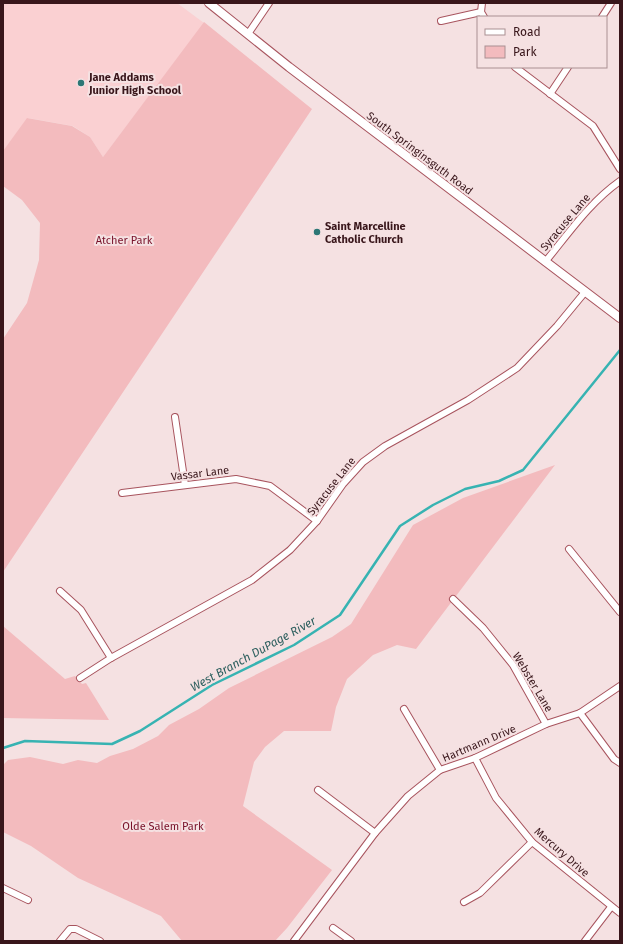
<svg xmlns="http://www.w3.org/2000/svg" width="623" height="944" viewBox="0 0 623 944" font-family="'Fira Sans',sans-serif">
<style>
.built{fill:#fad0d2}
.green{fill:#f3bbbe}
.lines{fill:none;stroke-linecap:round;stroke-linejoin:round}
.stream{stroke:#37b3b2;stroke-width:2.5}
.minor-casing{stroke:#a8545e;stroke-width:8}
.tertiary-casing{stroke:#a8545e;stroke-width:10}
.minor{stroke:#fff;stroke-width:6}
.tertiary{stroke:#fff;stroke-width:8}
.poi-dot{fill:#2c7675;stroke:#f5e1e2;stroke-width:1.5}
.labels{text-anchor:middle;stroke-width:4;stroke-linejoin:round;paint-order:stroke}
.poi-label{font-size:11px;font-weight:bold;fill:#39161b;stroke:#f5e1e2;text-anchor:start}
.street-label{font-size:11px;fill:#39161b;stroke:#f5e1e2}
.park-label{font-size:11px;fill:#78122a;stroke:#f5e1e2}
.water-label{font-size:12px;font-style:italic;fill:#2d5f5e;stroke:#f5e1e2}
</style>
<rect width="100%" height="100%" fill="#f5e1e2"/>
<!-- built -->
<polygon class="built" points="3,3 177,3 204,23 103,157 90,137 73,126 28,118 3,151"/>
<!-- green -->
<g class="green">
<polygon points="204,22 312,109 3,572 3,339 27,303 39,260 40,223 22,200 3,186 3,151 27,118 72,126 90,137 103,157"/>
<polygon points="555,465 416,649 397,645 373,655 347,679 336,707 331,731 284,731 265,747 254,762 243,806 332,870 287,928 275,941 182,941 161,916 78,878 31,846 3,832 3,765 8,760 30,757 63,764 78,760 97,763 110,756 133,749 158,736 169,725 199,709 229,688 332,637 351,624 413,525 463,498"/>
<polygon points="3,626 65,679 75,676 82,684 86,683 109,720 3,718"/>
</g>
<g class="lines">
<!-- stream -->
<polyline class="stream" points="3,748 25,741 112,744 140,731 212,685 294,645 340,615 400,526 433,505 465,489 499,481 523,470 620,350"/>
<!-- minor casing -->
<g class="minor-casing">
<g id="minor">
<polyline points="482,3 481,12 484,17"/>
<polyline points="602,17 611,3"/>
<polyline points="441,21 481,12"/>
<polyline points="248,34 269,3"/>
<polyline points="515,67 593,126 620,169"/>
<polyline points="550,94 568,67"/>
<path d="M545,262C569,233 589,203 620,181"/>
<polyline points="175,417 185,485"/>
<polyline points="122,493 236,479 270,486 317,521"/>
<polyline points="569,549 620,612"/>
<polyline points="60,591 81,610 111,658"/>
<polyline points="453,599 483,628 513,665 546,724"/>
<polyline points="80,678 111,658 252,580 290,550 317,521 343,484 363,462 385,446 468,400 517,368 557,326 585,292"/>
<polyline points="404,709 440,770"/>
<polyline points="580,713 614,759 620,763"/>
<polyline points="475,758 496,798 532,842 620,913"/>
<polyline points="318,790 375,833"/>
<polyline points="3,888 28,900"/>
<polyline points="464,902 480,893 532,842"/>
<polyline points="333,928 351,941"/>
<polyline points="60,941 70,929 76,929 100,941"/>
<polyline points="294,941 375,833 408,796 440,770 475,758 546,724 580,713 620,686"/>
<polyline points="585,941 611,907"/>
</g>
</g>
<!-- tertiary casing -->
<g class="tertiary-casing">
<polyline id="tertiary" points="209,3 289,67 620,318"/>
</g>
<!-- minor -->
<use href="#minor" class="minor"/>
<!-- tertiary -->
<use href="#tertiary" class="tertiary"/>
</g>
<!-- markers -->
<g class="poi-dot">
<circle cx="81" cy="83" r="4"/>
<circle cx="317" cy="232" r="4"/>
</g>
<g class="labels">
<!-- poi labels -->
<g class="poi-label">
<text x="89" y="81">Jane Addams<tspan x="89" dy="13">Junior High School</tspan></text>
<text x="325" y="230">Saint Marcelline<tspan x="325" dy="13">Catholic Church</tspan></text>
</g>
<!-- street labels -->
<g class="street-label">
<text transform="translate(420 153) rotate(37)" y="4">South Springinsguth Road</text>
<text transform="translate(565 222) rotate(-50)" y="4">Syracuse Lane</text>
<text transform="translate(200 473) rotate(-7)" y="4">Vassar Lane</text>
<text transform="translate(331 486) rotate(-52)" y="4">Syracuse Lane</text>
<text transform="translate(533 682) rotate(59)" y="4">Webster Lane</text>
<text transform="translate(479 743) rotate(-23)" y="4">Hartmann Drive</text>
<text transform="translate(562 852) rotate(41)" y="4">Mercury Drive</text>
</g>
<!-- park labels -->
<g class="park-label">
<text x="124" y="244">Atcher Park</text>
<text x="163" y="830">Olde Salem Park</text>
</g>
<!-- water labels -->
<g class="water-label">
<text transform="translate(253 654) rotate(-29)" y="4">West Branch DuPage River</text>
</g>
</g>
<!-- border -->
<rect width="623" height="944" fill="none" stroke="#39161b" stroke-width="8"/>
<!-- legend -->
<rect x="477" y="16" width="130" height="52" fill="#f5e1e2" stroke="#aa9092"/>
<rect x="485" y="29" width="20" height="6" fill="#ffffff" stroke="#aa9092"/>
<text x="513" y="36" font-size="12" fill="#39161b">Road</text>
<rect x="485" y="46" width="20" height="12" fill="#f3bbbe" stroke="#aa9092"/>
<text x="513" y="56" font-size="12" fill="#39161b">Park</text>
</svg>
